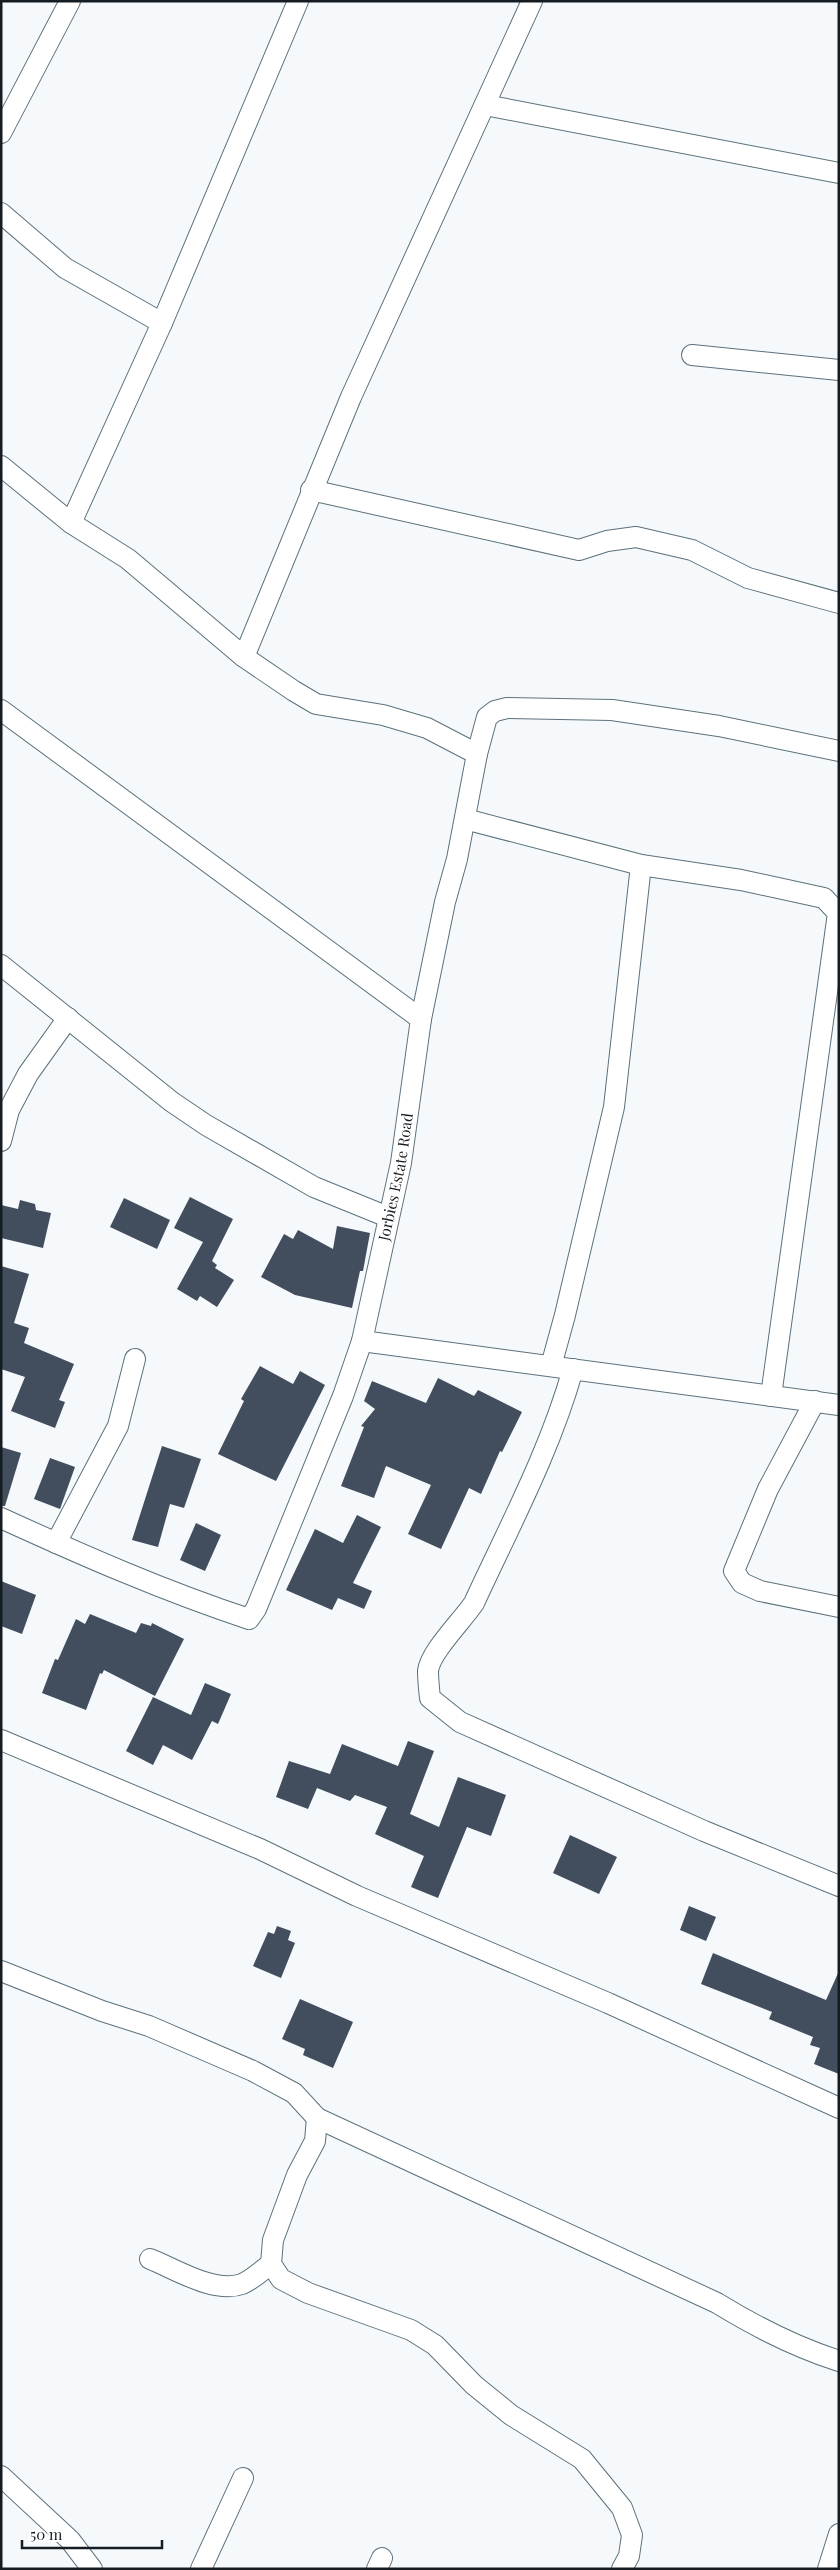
<svg xmlns="http://www.w3.org/2000/svg" width="840" height="2570" viewBox="0 0 840 2570" font-family="'Playfair Display',serif">
<style>
.building{fill:#424e5d}
.lines{fill:none;stroke-linecap:round;stroke-linejoin:round}
.minor-casing{stroke:#5c717c;stroke-width:22}
.minor{stroke:#fff;stroke-width:20}
.labels{text-anchor:middle;stroke-width:5;stroke-linejoin:round;paint-order:stroke}
.street-label{font-size:15px;fill:#151d22;stroke:#fff}
</style>
<rect width="100%" height="100%" fill="#f5f9fc"/>
<!-- building -->
<g class="building">
<polygon points="190,1197 233,1219 212,1261 217,1265 215,1268 234,1280 217,1307 200,1296 197,1301 177,1289 203,1242 174,1228"/>
<polygon points="124,1198 170,1220 157,1249 110,1227"/>
<polygon points="20,1200 35,1204 36,1210 51,1213 43,1248 1,1238 1,1205 18,1209"/>
<polygon points="337,1226 370,1233 363,1271 360,1271 352,1308 295,1295 261,1277 284,1234 293,1239 298,1230 333,1249"/>
<polygon points="1,1266 29,1274 14,1323 29,1328 24,1343 74,1364 59,1400 65,1402 55,1428 11,1411 25,1377 1,1369"/>
<polygon points="260,1366 293,1384 300,1371 325,1385 276,1481 218,1454 244,1401 241,1399"/>
<polygon points="438,1378 474,1396 478,1390 522,1412 502,1452 500,1451 481,1494 469,1488 441,1549 408,1534 431,1485 386,1466 374,1498 341,1486 364,1427 361,1426 375,1409 364,1401 372,1381 426,1403"/>
<polygon points="162,1446 201,1459 184,1508 170,1504 158,1547 132,1540"/>
<polygon points="1,1447 21,1453 5,1506 1,1506"/>
<polygon points="50,1458 75,1467 60,1509 34,1499"/>
<polygon points="357,1515 381,1527 353,1583 372,1591 364,1609 338,1598 332,1610 286,1590 315,1529 343,1543"/>
<polygon points="196,1523 221,1535 205,1571 180,1560"/>
<polygon points="1,1581 36,1595 22,1634 1,1626"/>
<polygon points="90,1614 136,1633 141,1623 151,1626 152,1623 184,1639 155,1696 104,1670 102,1674 100,1673 86,1710 42,1693 55,1659 58,1660 76,1619 85,1624"/>
<polygon points="205,1683 231,1694 218,1724 212,1721 192,1760 163,1745 153,1765 126,1751 153,1697 191,1715"/>
<polygon points="408,1741 434,1751 410,1814 439,1827 458,1777 506,1795 491,1836 467,1827 438,1898 411,1887 424,1856 375,1834 387,1807 355,1795 350,1801 317,1788 308,1809 276,1797 289,1761 330,1774 342,1744 398,1766"/>
<polygon points="570,1835 617,1857 599,1894 553,1873"/>
<polygon points="689,1906 716,1917 706,1941 680,1930"/>
<polygon points="277,1926 291,1931 288,1940 295,1943 281,1978 253,1966 268,1932 274,1934"/>
<polygon points="713,1953 826,2000 839,1971 839,2074 814,2064 820,2048 810,2045 813,2037 769,2019 772,2012 701,1984"/>
<polygon points="300,1999 353,2022 333,2068 303,2055 305,2049 282,2039"/>
</g>
<g class="lines">
<!-- minor casing -->
<g class="minor-casing">
<g id="minor">
<polyline points="485,105 839,173"/>
<polyline points="1,133 70,1"/>
<polyline points="1,213 65,268 162,323"/>
<polyline points="692,355 839,370"/>
<polyline points="1,466 71,523 128,559 244,657 294,691 316,704 383,715 427,728 477,754"/>
<polyline points="311,490 579,550 607,541 636,537 692,550 748,578 839,603"/>
<polyline points="71,523 162,323 298,1"/>
<polyline points="244,657 351,397 532,1"/>
<polyline points="1,710 421,1019"/>
<polyline points="465,819 641,865 741,880 824,898 838,913 771,1396"/>
<polyline points="1,965 172,1102 206,1125 314,1187 388,1217"/>
<polyline points="1,1141 9,1110 28,1074 68,1018"/>
<polyline points="362,1341 839,1405"/>
<polyline points="551,1366 565,1315 614,1107 641,865"/>
<path d="M573,1369C550,1451 509,1527 474,1603C462,1621 430,1652 428,1671C428,1680 429,1689 430,1698L460,1722L704,1831L839,1886"/>
<polyline points="815,1401 768,1489 734,1571 742,1583 760,1591 839,1607"/>
<path id="s1" d="M1,1518C82,1555 164,1591 249,1619L256,1609L343,1396L362,1341L401,1163L421,1019L445,902L457,859L477,754L487,717L495,711L507,708L612,710L719,726L839,751"/>
<polyline points="56,1543 118,1426 135,1359"/>
<polyline points="1,1740 260,1849 357,1896 608,2003 839,2108"/>
<path d="M1,1971L102,2011L149,2026L253,2071L294,2093L317,2118L717,2303C756,2327 795,2347 839,2361"/>
<polyline points="317,2118 315,2141 297,2175 273,2240 271,2264 281,2279 308,2293 411,2330 435,2345 474,2385 511,2415 582,2459 622,2508 632,2535 629,2556 622,2569"/>
<path d="M150,2259C176,2269 214,2294 242,2284C252,2280 262,2270 271,2264"/>
<polyline points="1,2476 70,2540 92,2569"/>
<polyline points="201,2569 243,2478"/>
<polyline points="377,2569 382,2558"/>
<polyline points="828,2569 839,2534"/>
</g>
</g>
<!-- minor -->
<use href="#minor" class="minor"/>
</g>
<g class="labels">
<!-- street labels -->
<g class="street-label">
<text dy="5" stroke="none"><textPath href="#s1" startOffset="736">Jorbies Estate Road</textPath></text>
</g>
</g>
<!-- border -->
<rect width="840" height="2570" fill="none" stroke="#151d22" stroke-width="5"/>
<!-- scale -->
<path d="M22 2540v8h140v-8" fill="none" stroke="#151d22" stroke-width="2.5"/>
<text x="30" y="2540" font-size="15" fill="#151d22" stroke="#ffffff" stroke-width="4" paint-order="stroke">50 m</text>
</svg>
